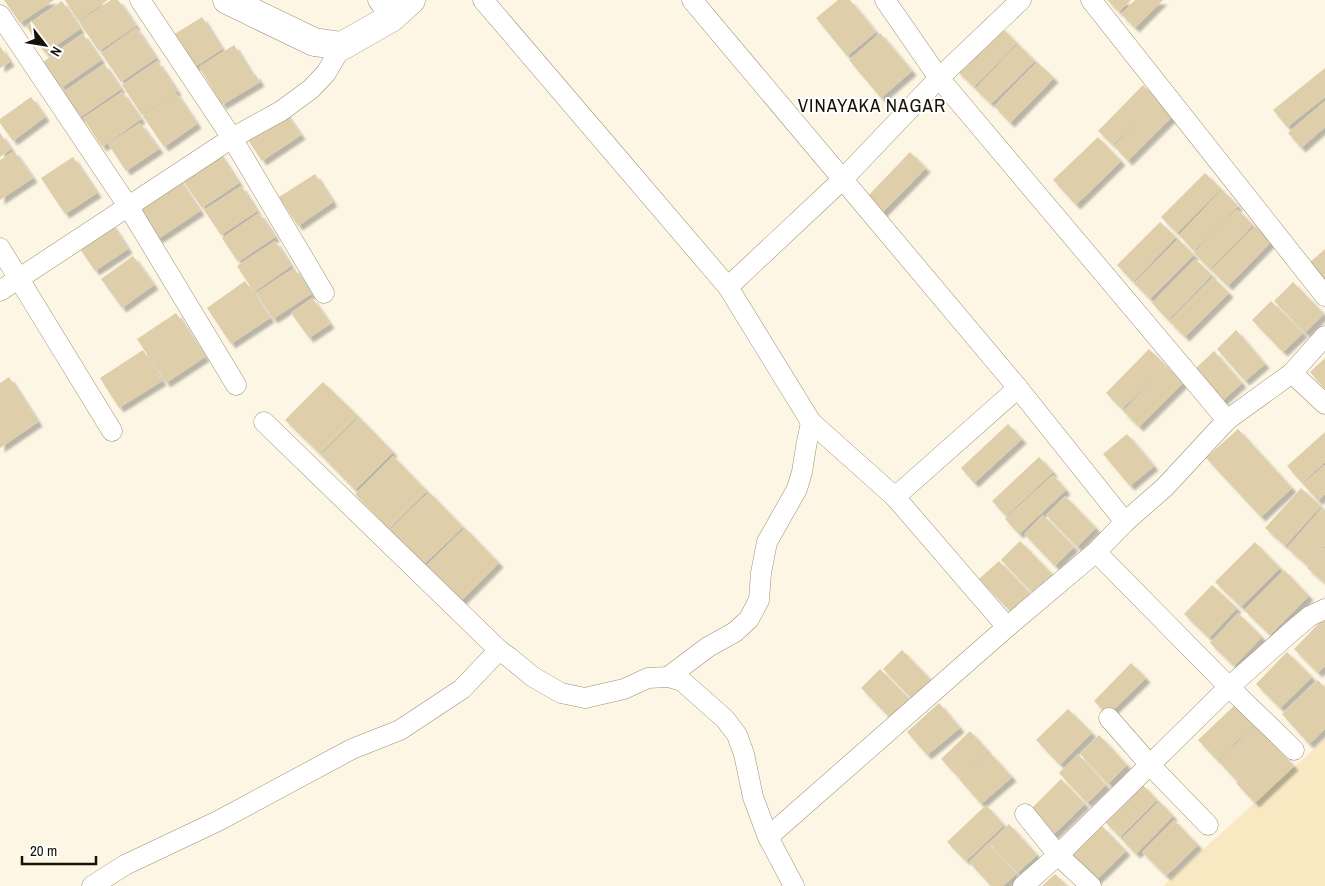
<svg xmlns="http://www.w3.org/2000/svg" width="1325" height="886" viewBox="0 0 1325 886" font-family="'Archivo Narrow',sans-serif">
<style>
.built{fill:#f9e9c3}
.building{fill:#deceaa;filter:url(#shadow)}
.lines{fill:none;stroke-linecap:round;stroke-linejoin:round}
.street-casing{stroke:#9d9175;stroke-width:21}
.secondary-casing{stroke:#9d9175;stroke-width:29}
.street{stroke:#fff;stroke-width:20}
.secondary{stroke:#fff;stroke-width:28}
.labels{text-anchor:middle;stroke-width:4;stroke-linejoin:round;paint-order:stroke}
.neighbourhood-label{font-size:19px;letter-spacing:1px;fill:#161207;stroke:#fff}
</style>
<defs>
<filter id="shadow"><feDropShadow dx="4.5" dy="4.5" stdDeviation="1" flood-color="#0004"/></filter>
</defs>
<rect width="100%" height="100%" fill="#fef6e4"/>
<!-- built -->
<polygon class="built" points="1325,739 1325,886 1163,886"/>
<!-- building -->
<g class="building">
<polygon points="4,0 54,0 20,23"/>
<polygon points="65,0 108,0 78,21"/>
<polygon points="111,0 118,0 136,26 99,51 79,22"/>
<polygon points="838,0 850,0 876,32 847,56 816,18"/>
<polygon points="1107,0 1131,0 1119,12"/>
<polygon points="1135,0 1163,0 1135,28 1121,14"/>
<polygon points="62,1 80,29 45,53 26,26"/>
<polygon points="202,17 222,49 193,68 173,35"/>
<polygon points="1001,27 1017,43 974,87 957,71"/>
<polygon points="136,28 156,58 121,82 101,53"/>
<polygon points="880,33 912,71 881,98 849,60"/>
<polygon points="83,34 101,60 61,88 43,62"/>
<polygon points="1018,44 1035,61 991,104 975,89"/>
<polygon points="234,45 253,76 255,74 260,82 222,105 199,67"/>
<polygon points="0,46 10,62 0,68"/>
<polygon points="157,61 177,91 142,115 122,85"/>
<polygon points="1037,62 1054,78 1010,123 994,106"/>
<polygon points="104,64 121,89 79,118 62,93"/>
<polygon points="1325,68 1325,97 1287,127 1273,110"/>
<polygon points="1143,85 1158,100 1113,145 1098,131"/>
<polygon points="122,92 141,119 102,147 83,118"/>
<polygon points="176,93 197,124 164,147 143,116"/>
<polygon points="31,97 45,117 13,141 0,123 0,119"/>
<polygon points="1159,100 1174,115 1128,161 1114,146"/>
<polygon points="1325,101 1325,127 1301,148 1288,133"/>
<polygon points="284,111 301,135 262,161 246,137"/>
<polygon points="140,123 159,149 126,171 108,144"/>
<polygon points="0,133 11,149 0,157"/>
<polygon points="1098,137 1121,161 1076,205 1053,180"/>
<polygon points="217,150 239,183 202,208 179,175"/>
<polygon points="14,151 33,178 0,200 0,160"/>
<polygon points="910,152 926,168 882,213 867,197"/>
<polygon points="73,157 97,193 65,214 41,178"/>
<polygon points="1205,173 1221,189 1177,233 1161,217"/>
<polygon points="315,174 333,202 298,226 279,197"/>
<polygon points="176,175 200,211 158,239 134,203"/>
<polygon points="241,186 257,211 221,235 204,210"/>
<polygon points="1222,190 1238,206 1194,251 1179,235"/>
<polygon points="1237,209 1253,225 1210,269 1194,253"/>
<polygon points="259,213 275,237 238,262 222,238"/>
<polygon points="1160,222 1176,237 1133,282 1117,265"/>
<polygon points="111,223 128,249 95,271 78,246"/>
<polygon points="1255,226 1271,242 1228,286 1211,270"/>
<polygon points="1178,239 1194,255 1150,299 1134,283"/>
<polygon points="275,241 291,266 254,292 237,266"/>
<polygon points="1325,249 1325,283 1308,264"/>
<polygon points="133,256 154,285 122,308 101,279"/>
<polygon points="1195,259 1212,275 1168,320 1152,303"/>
<polygon points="294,268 311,294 273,319 256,293"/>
<polygon points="1213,277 1229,293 1185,337 1169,321"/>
<polygon points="245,281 270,318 231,344 207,308"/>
<polygon points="1293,282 1324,314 1305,333 1274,301"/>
<polygon points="312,298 330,324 309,338 291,313"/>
<polygon points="1271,301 1303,333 1283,352 1252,320"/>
<polygon points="176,313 205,357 166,383 137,339"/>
<polygon points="1236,330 1265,364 1245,381 1217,349"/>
<polygon points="1149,349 1166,366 1122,409 1106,393"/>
<polygon points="143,350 162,381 119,408 100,378"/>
<polygon points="1214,351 1242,383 1221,402 1194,370"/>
<polygon points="1325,358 1325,389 1310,372"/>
<polygon points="1167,366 1183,383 1139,427 1123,411"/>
<polygon points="9,377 38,422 0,448 0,383"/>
<polygon points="323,382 358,416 320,454 285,420"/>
<polygon points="359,417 393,452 355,490 321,455"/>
<polygon points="1008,424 1022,439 974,483 961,468"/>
<polygon points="1238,429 1292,488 1261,517 1206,458"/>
<polygon points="1325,432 1325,462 1302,483 1287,466"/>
<polygon points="1127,434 1154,466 1130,486 1103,454"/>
<polygon points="393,456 427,491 389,529 355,494"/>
<polygon points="1039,457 1053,472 1006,516 992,501"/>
<polygon points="1325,465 1325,494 1318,501 1303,484"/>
<polygon points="1053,475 1066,490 1019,534 1005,519"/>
<polygon points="1301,488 1321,506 1285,546 1265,528"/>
<polygon points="429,492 463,527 424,564 390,530"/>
<polygon points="1065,496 1096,528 1077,547 1046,515"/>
<polygon points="1322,508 1325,510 1325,546 1308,566 1287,548"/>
<polygon points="1043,515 1074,547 1055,566 1024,534"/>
<polygon points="465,528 499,563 461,601 426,566"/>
<polygon points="1020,541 1052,574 1032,592 1001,560"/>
<polygon points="1255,542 1280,568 1241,607 1215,582"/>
<polygon points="1325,548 1325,583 1307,568"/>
<polygon points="999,561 1030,593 1011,612 979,579"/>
<polygon points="1284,570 1309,596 1270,635 1244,610"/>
<polygon points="1212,585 1237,608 1209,638 1184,614"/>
<polygon points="1238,613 1262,637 1234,666 1210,643"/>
<polygon points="1325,617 1325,666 1318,673 1294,649"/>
<polygon points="902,650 933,682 914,701 883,669"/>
<polygon points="1287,652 1312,677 1280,708 1256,684"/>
<polygon points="1131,663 1146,678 1108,715 1094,701"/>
<polygon points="880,669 911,701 892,720 861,688"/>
<polygon points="1318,680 1325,688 1325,729 1309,744 1282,714"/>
<polygon points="939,703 960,728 927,755 907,732"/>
<polygon points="1237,703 1256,723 1217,760 1198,740"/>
<polygon points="1068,709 1092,733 1060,765 1036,740"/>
<polygon points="1257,724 1276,744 1237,781 1218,761"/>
<polygon points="970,731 988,751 959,778 941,759"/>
<polygon points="1099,735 1127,765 1108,784 1080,754"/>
<polygon points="1275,746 1294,766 1255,803 1236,783"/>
<polygon points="989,752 1012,777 981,804 959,779"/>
<polygon points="1078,754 1106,785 1087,803 1059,773"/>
<polygon points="1061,779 1085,804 1053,835 1029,811"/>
<polygon points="1143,785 1157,800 1120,837 1105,822"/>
<polygon points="1159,801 1173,816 1136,854 1121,839"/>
<polygon points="986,805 1004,825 966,861 947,842"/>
<polygon points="1174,820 1198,845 1166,876 1142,852"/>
<polygon points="1009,824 1037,855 1017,873 989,843"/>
<polygon points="1102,826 1126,851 1094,882 1070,858"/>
<polygon points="988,843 1016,874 1003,886 991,886 969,862"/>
<polygon points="1055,874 1067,886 1042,886"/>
</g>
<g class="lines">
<!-- street casing -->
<g class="street-casing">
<g id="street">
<polyline points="140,0 232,138 324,293"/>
<polyline points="378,0 391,18"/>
<polyline points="483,0 728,287 811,422 895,497 1007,627"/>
<polyline points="692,0 1018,388 1125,522"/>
<polyline points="885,0 939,78 1227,420"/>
<polyline points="1091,0 1325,296"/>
<polyline points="0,15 128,206 236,385"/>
<polyline points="0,248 112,431"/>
<polyline points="728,287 842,180 939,78 1021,0"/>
<polyline points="0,291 232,138 281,111 311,89 326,73 342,46"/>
<polyline points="1292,373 1325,404"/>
<polyline points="264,422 499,650"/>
<polyline points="895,497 1018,388"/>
<polyline points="1096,552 1229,687 1294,750"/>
<polyline points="668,677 708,647 735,632 749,619 759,600 761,573 767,542 797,489 802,472 806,447 811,422"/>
<polyline points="1109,718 1150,765 1208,825"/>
<polyline points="1025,814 1058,855 1091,886"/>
<polyline points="768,837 1007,627 1096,552 1125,522 1165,487 1227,420 1292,373 1325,336"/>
<polyline points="92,886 125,865 218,821 352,749 400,730 462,689 499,650 510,658 533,677 561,693 585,698 624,689 648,678 668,677 682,681 725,719 737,735 744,754 753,797 768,837 794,886"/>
<polyline points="1023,886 1058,855 1229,687 1292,631 1310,616 1325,609"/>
</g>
</g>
<!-- secondary casing -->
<g class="secondary-casing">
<polyline id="secondary" points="227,0 314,42 342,46 391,18 411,0"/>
</g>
<!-- street -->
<use href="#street" class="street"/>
<!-- secondary -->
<use href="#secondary" class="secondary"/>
</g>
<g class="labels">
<!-- neighbourhood labels -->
<g class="neighbourhood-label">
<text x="872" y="112">VINAYAKA NAGAR</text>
</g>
</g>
<!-- north arrow -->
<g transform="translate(45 45) rotate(121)" stroke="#ffffff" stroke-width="4" paint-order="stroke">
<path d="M0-4L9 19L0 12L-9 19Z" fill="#161207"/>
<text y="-8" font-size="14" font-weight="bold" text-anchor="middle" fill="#161207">N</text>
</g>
<!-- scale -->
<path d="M22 856v8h74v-8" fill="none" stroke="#161207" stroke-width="2.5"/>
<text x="30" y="856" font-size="15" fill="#161207" stroke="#ffffff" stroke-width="4" paint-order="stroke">20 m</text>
</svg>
